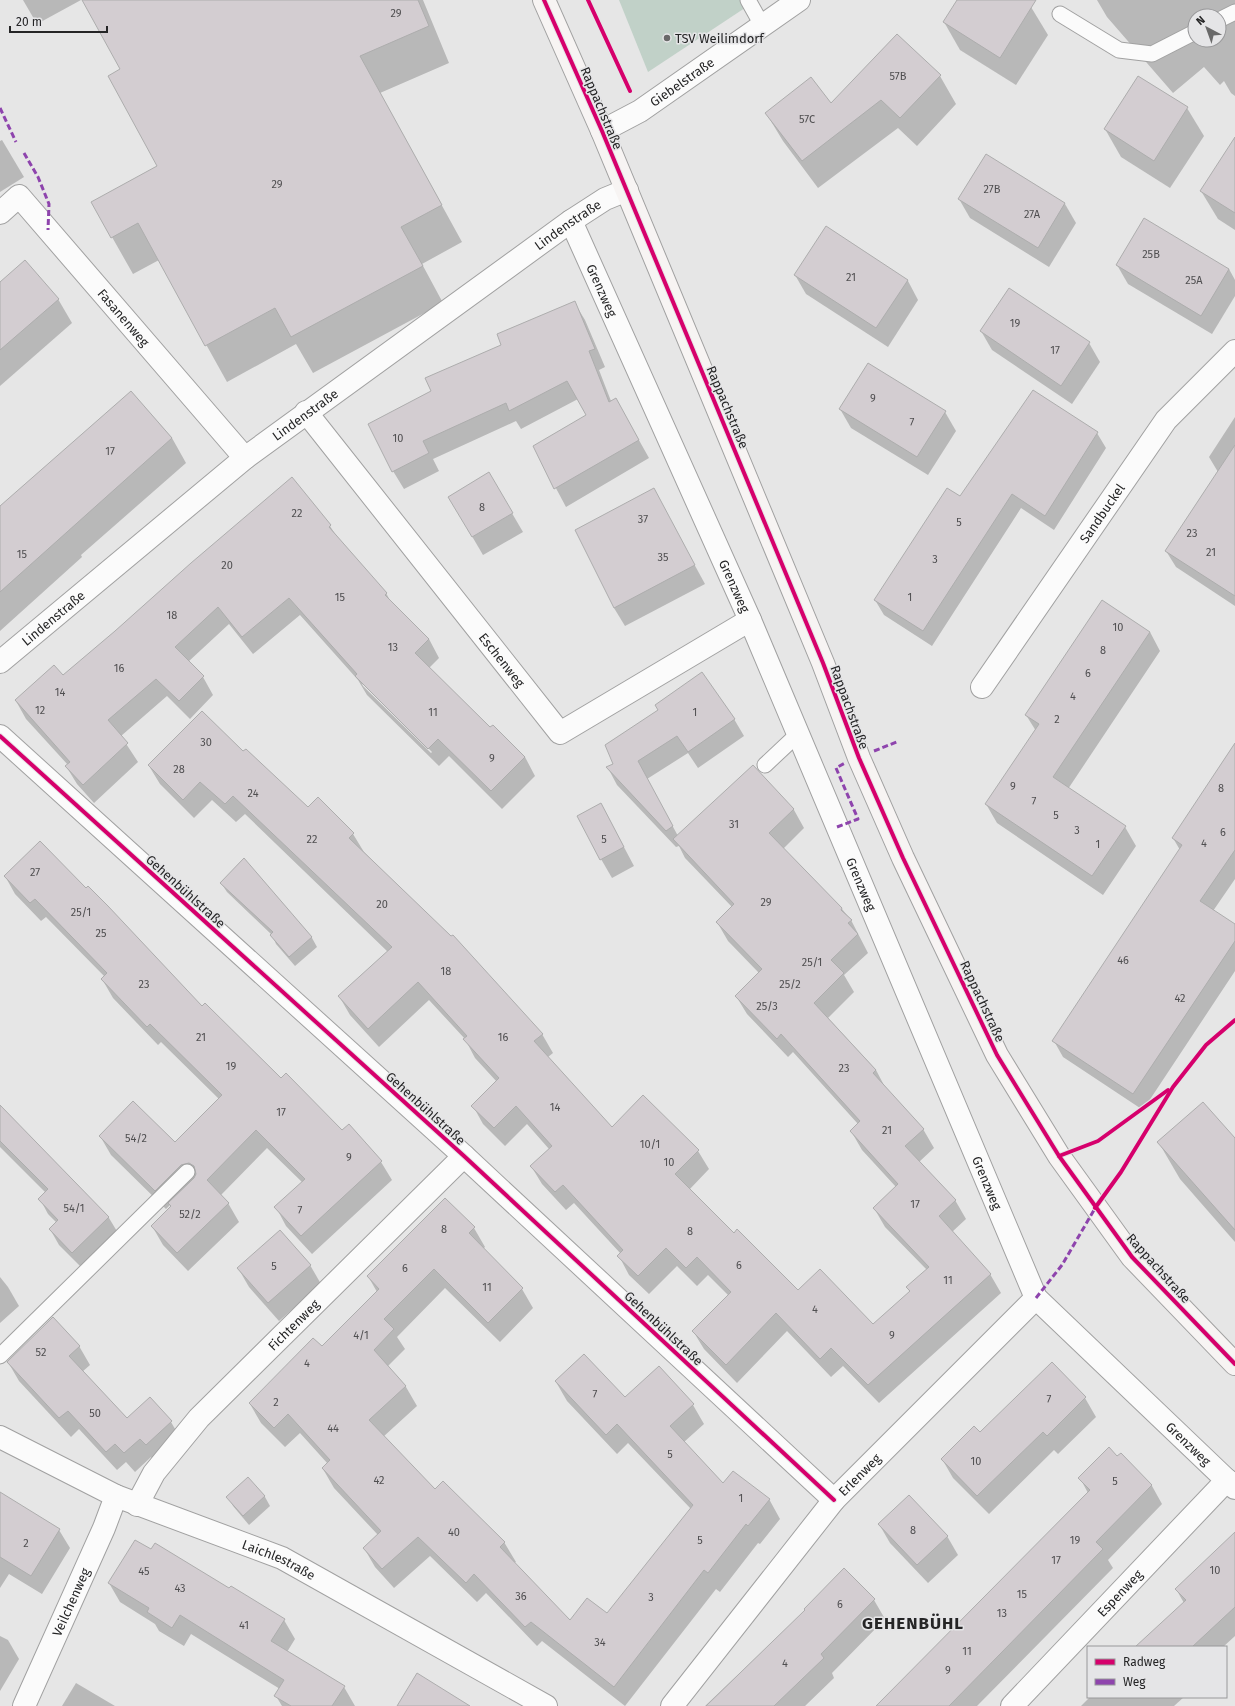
<svg xmlns="http://www.w3.org/2000/svg" width="1235" height="1706" viewBox="0 0 1235 1706" font-family="'Fira Sans',sans-serif">
<style>
.green{fill:#c1d1c8}
.shadow{fill:#0003;fill-rule:evenodd}
.building{fill:#d3cdd1;stroke:#adadad}
.lines{fill:none;stroke-linecap:round;stroke-linejoin:round}
.lane-casing{stroke:#a1a1a1;stroke-width:17}
.street-casing{stroke:#a1a1a1;stroke-width:24}
.secondary-casing{stroke:#a1a1a1;stroke-width:24}
.lane{stroke:#fbfbfb;stroke-width:15}
.street{stroke:#fbfbfb;stroke-width:22}
.secondary{stroke:#f7f4f3;stroke-width:22}
.quiet{stroke:#8e44ad;stroke-width:3;stroke-dasharray:6 3;stroke-linecap:butt}
.cycleway-casing{stroke:#e5e5e7;stroke-width:6}
.cycleway{stroke:#d6006c;stroke-width:4}
.poi-dot{fill:#696969;stroke:#e5e5e7;stroke-width:1.5}
.labels{text-anchor:middle;stroke-width:3;stroke-linejoin:round;paint-order:stroke}
.number-label{font-size:11px;fill:#504f51}
.poi-label{font-size:13px;fill:#252526;stroke:#e5e5e7;text-anchor:start}
.street-label{font-size:13px;fill:#252526;stroke:#e5e5e7}
.district-label{font-size:17px;font-weight:bold;letter-spacing:1px;fill:#252526;stroke:#e5e5e7}
</style>
<rect width="100%" height="100%" fill="#e6e6e6"/>
<!-- green -->
<polygon class="green" points="619,0 757,0 648,72"/>
<!-- shadow -->
<g class="shadow">
<polygon points="23,0 81,0 37,24"/>
<polygon points="83,0 423,0 449,63 380,93 462,242 422,264 443,303 313,373 296,344 227,382 159,260 133,274 112,237 158,166 122,70"/>
<polygon points="958,0 1020,0 1031,7 1048,35 1016,85 960,50 944,22"/>
<path d="M1097,0H1235V96L1231,93L1224,81L1220,85L1204,67L1173,93L1107,17ZM1195,16H1219V40H1195Z"/>
<polygon points="940,76 956,104 917,146 898,128 818,188 783,141 766,113 831,104"/>
<polygon points="1138,77 1187,108 1204,136 1170,188 1121,157 1105,129"/>
<polygon points="2,140 24,177 0,192 0,141"/>
<polygon points="1235,144 1235,230 1218,219 1201,191"/>
<polygon points="986,156 1065,204 1076,223 1049,267 970,218 959,199"/>
<polygon points="826,227 908,281 918,300 888,347 806,294 795,275"/>
<polygon points="1117,265 1229,269 1235,280 1235,296 1212,334 1128,284"/>
<polygon points="0,284 58,299 72,323 0,386"/>
<polygon points="574,302 585,320 605,367 599,370 611,401 626,417 649,458 566,507 534,447 587,416 578,399 521,429 516,421 433,459 439,471 404,489 393,471 432,391 502,345"/>
<polygon points="981,331 1089,343 1100,362 1072,404 992,350"/>
<polygon points="131,392 172,438 186,463 81,555 82,557 0,631 0,507"/>
<polygon points="840,409 945,412 956,431 928,475 851,428"/>
<polygon points="1235,417 1235,606 1176,567 1166,551 1218,472 1209,457"/>
<polygon points="1097,433 1106,448 1054,530 1021,508 932,646 884,615 875,600 960,498"/>
<polygon points="489,474 523,532 483,555 449,497"/>
<polygon points="664,509 705,584 625,626 614,608"/>
<path d="M330,526L337,537L386,593L392,604L429,639L439,658L429,668L490,729L493,726L525,757L535,776L502,809L449,756L439,766L367,695L358,680L300,615L253,654L229,624L188,662L203,677L213,695L190,719L167,696L121,736L138,762L94,803L77,784L66,766L68,765L26,719L16,701L63,677ZM361,681L432,752L431,753L363,686Z"/>
<polygon points="1150,632 1160,651 1068,789 1125,827 1136,846 1103,895 997,823 986,804 1036,731 1026,715"/>
<polygon points="734,719 744,736 698,768 688,753 647,779 678,836 753,766 794,810 804,828 783,849 842,909 851,920 868,953 844,975 854,992 828,1018 876,1070 886,1089 923,1129 934,1148 919,1162 955,1200 966,1219 952,1232 990,1274 1001,1293 879,1403 843,1366 831,1377 787,1331 737,1383 704,1349 693,1331 729,1296 708,1275 697,1286 677,1266 649,1294 629,1275 619,1256 621,1254 574,1203 566,1210 542,1184 531,1166 549,1149 527,1124 505,1146 483,1124 473,1106 497,1082 475,1058 465,1039 429,1000 379,1047 350,1015 339,996 388,952 245,814 236,822 212,800 194,818 160,784 149,766 243,752 308,809 318,799 353,834 364,852 542,1034 553,1053 548,1057 612,1128 698,1151 709,1169 689,1190 734,1234 798,1292 873,1326 910,1292 907,1288 927,1270 885,1227 874,1208 896,1187 862,1150 851,1131 858,1124 793,1052 788,1057 747,1014 736,996 759,973 728,941 717,922 732,907 685,858 679,846 676,847 617,785 608,768 615,764 606,745"/>
<polygon points="1235,751 1235,879 1213,911 1235,926 1235,971 1143,1110 1063,1057 1054,1041 1180,850 1173,838"/>
<polygon points="601,804 634,866 612,878 601,859"/>
<polygon points="244,859 312,938 317,947 295,966 276,944 272,935 227,892 221,883"/>
<polygon points="5,876 202,1007 281,1079 342,1131 349,1126 381,1162 392,1180 312,1254 286,1226 276,1207 303,1183 267,1148 221,1195 228,1203 239,1222 188,1271 163,1245 152,1226 172,1208 170,1205 166,1209 111,1155 100,1136 175,1143 219,1099 161,1042 158,1045 113,998 102,979 105,977 46,917 41,921 15,894"/>
<polygon points="0,1106 109,1218 118,1233 82,1268 59,1245 50,1229 57,1223 48,1214 40,1199 46,1193 0,1147"/>
<polygon points="1235,1139 1235,1242 1180,1179 1159,1143"/>
<polygon points="474,1228 485,1247 483,1249 522,1289 533,1308 500,1342 445,1288 397,1337 405,1349 387,1367 406,1387 417,1406 383,1437 435,1491 504,1542 516,1562 514,1563 570,1621 607,1615 691,1509 628,1443 617,1454 567,1401 556,1382 625,1398 659,1367 693,1405 704,1424 684,1442 723,1484 769,1499 780,1519 760,1544 758,1543 720,1592 716,1589 625,1706 542,1641 537,1646 486,1593 477,1602 430,1556 394,1588 375,1567 364,1548 378,1535 334,1488 323,1469 328,1464 300,1433 285,1447 261,1423 250,1404 322,1348 377,1292 368,1276"/>
<polygon points="310,1265 321,1284 279,1321 249,1287 238,1268"/>
<polygon points="0,1277 8,1287 19,1306 0,1323"/>
<polygon points="79,1346 90,1365 82,1372 127,1420 171,1422 182,1441 157,1463 151,1457 135,1472 126,1462 117,1470 79,1429 71,1437 19,1381 8,1362"/>
<polygon points="1052,1363 1085,1398 1096,1417 1058,1454 1054,1450 989,1514 953,1478 942,1459 980,1433"/>
<polygon points="1121,1454 1152,1486 1162,1504 1108,1560 1113,1568 977,1706 877,1706 1088,1493 1080,1478"/>
<polygon points="248,1478 265,1497 270,1506 249,1525 233,1506 228,1497"/>
<polygon points="0,1493 59,1530 70,1548 42,1594 9,1574 0,1588"/>
<polygon points="879,1524 947,1536 958,1555 928,1583 890,1543"/>
<polygon points="1235,1553 1235,1636 1223,1647 1136,1647 1184,1603 1176,1589"/>
<polygon points="844,1570 874,1600 885,1619 832,1673 834,1678 805,1706 705,1706 806,1610"/>
<polygon points="109,1583 229,1590 284,1620 295,1639 287,1652 344,1687 355,1706 282,1706 276,1696 280,1689 191,1634 184,1646 159,1631 155,1624 120,1602"/>
<polygon points="0,1636 8,1640 19,1659 0,1691"/>
<polygon points="76,1683 115,1706 62,1706"/>
<polygon points="1090,1697 1184,1697 1174,1706 1081,1706"/>
</g>
<!-- building -->
<g class="building">
<polygon points="82,0 418,0 429,26 360,56 442,205 401,227 423,266 291,337 275,308 205,346 138,223 111,238 91,202 157,166 108,76 120,69"/>
<polygon points="957,0 1036,0 1000,58 943,22"/>
<polygon points="897,34 941,75 900,118 881,100 802,161 765,113 811,77 831,103"/>
<polygon points="1138,76 1188,107 1154,161 1104,129"/>
<polygon points="1235,137 1235,213 1200,191"/>
<polygon points="986,154 1065,203 1038,248 958,199"/>
<polygon points="1144,218 1229,269 1201,316 1116,265"/>
<polygon points="826,226 908,280 876,328 794,275"/>
<polygon points="25,260 59,299 0,350 0,282"/>
<polygon points="1009,288 1090,342 1061,386 980,331"/>
<polygon points="575,301 595,349 589,351 609,402 616,398 639,440 554,489 533,446 586,415 567,381 509,411 506,403 423,441 429,453 392,472 368,424 431,391 425,378 501,345 497,334"/>
<polygon points="868,363 946,411 917,457 839,409"/>
<polygon points="1033,390 1098,432 1045,516 1012,494 923,631 874,600 947,488 960,496"/>
<polygon points="131,391 172,438 0,592 0,506"/>
<polygon points="1235,445 1235,596 1165,551"/>
<polygon points="489,472 513,513 472,537 448,497"/>
<polygon points="292,477 331,525 329,527 387,593 385,595 429,639 415,653 490,727 493,725 525,757 491,791 438,739 428,749 355,676 357,674 289,598 242,637 218,607 175,647 204,676 179,701 156,679 108,720 128,743 83,785 65,766 70,762 15,700 54,665 63,675 115,631 191,563"/>
<polygon points="654,488 695,565 614,608 575,530"/>
<polygon points="1102,600 1150,632 1053,777 1126,826 1092,876 985,804 1039,724 1025,715"/>
<polygon points="702,672 735,719 688,752 677,736 638,761 673,826 666,831 606,767 613,764 605,745 658,710 655,705"/>
<polygon points="202,711 243,751 246,749 308,807 318,797 354,833 349,838 451,936 453,935 543,1034 534,1041 612,1127 643,1095 699,1150 675,1174 734,1233 737,1229 798,1290 820,1269 873,1324 910,1291 906,1287 929,1267 873,1208 898,1184 850,1131 860,1121 781,1034 777,1039 735,996 762,969 716,922 734,904 673,839 753,765 794,809 769,833 842,908 841,910 852,920 848,923 858,934 831,960 844,973 814,1003 876,1070 873,1073 924,1129 905,1146 956,1200 939,1216 991,1274 868,1385 831,1348 820,1359 776,1313 726,1365 692,1331 731,1292 697,1257 686,1268 666,1248 638,1276 617,1256 623,1250 563,1185 555,1192 530,1166 552,1146 516,1106 494,1128 471,1106 499,1078 463,1039 467,1036 418,982 368,1029 338,996 392,947 233,796 225,804 200,782 183,800 148,765"/>
<polygon points="1235,743 1235,850 1200,901 1235,924 1235,941 1133,1094 1052,1041 1182,845 1172,838"/>
<polygon points="601,803 624,847 600,860 577,816"/>
<polygon points="40,841 86,888 88,886 108,906 202,1006 205,1003 281,1078 286,1073 342,1130 349,1124 382,1161 301,1236 274,1207 305,1179 256,1130 207,1180 229,1203 177,1253 151,1226 171,1206 168,1203 194,1178 196,1174 194,1166 189,1163 181,1165 155,1191 99,1136 133,1101 175,1142 222,1095 150,1024 147,1027 101,979 107,973 35,899 30,903 4,876"/>
<polygon points="244,858 312,937 289,957 270,935 273,932 220,883"/>
<polygon points="1203,1102 1235,1138 1235,1230 1157,1142"/>
<polygon points="0,1105 109,1217 72,1253 49,1229 58,1220 38,1199 48,1189 0,1141"/>
<polygon points="445,1198 475,1227 469,1233 523,1288 488,1323 434,1269 384,1319 394,1329 374,1350 406,1386 369,1420 435,1489 443,1481 505,1542 500,1547 570,1620 587,1598 607,1613 693,1505 617,1424 606,1435 555,1381 584,1354 625,1397 659,1366 694,1404 670,1426 723,1483 733,1471 770,1499 748,1526 746,1524 708,1573 704,1570 614,1687 531,1622 525,1627 474,1574 466,1583 418,1537 382,1569 363,1548 381,1531 322,1468 330,1460 288,1414 274,1428 249,1403 313,1338 322,1346 379,1289 367,1276"/>
<polygon points="280,1230 311,1265 268,1303 237,1268"/>
<polygon points="53,1317 80,1346 69,1356 127,1418 150,1397 172,1421 146,1445 140,1439 124,1453 115,1444 106,1452 68,1411 59,1418 7,1362"/>
<polygon points="1052,1362 1086,1397 1047,1436 1043,1432 977,1496 941,1459 974,1426 980,1432"/>
<polygon points="1109,1447 1117,1456 1121,1453 1152,1485 1096,1542 1103,1549 949,1706 876,1706 1090,1490 1078,1478"/>
<polygon points="248,1477 265,1496 243,1516 226,1497"/>
<polygon points="0,1492 60,1529 31,1576 0,1557"/>
<polygon points="909,1495 948,1536 917,1565 878,1524"/>
<polygon points="1235,1532 1235,1607 1192,1647 1135,1647 1186,1600 1175,1589"/>
<polygon points="135,1540 151,1549 155,1543 229,1588 231,1586 285,1619 271,1641 345,1686 332,1706 291,1706 274,1696 284,1680 180,1615 172,1628 147,1612 149,1608 108,1583"/>
<polygon points="844,1568 875,1599 821,1654 824,1658 774,1706 706,1706 805,1610 804,1609"/>
<polygon points="417,1673 470,1706 397,1706"/>
</g>
<g class="lines">
<!-- lane casing -->
<g class="lane-casing">
<g id="lane">
<polyline points="748,0 762,25"/>
<polyline points="1060,14 1119,50 1152,54 1195,32"/>
<polyline points="1219,20 1235,12"/>
<polyline points="765,765 798,734"/>
<polyline points="0,1356 187,1172"/>
</g>
</g>
<!-- street casing -->
<g class="street-casing">
<g id="street">
<path id="s1" d="M602,131L640,111L799,0"/>
<path id="s2" d="M0,213L19,196L245,458"/>
<path id="s3" d="M571,221L750,620L1036,1298L1235,1488"/>
<path id="s4" d="M306,412L560,733L750,620"/>
<path id="s5" d="M0,662L245,458L571,221L605,199L627,190"/>
<path id="s6" d="M982,687L1166,420L1235,351"/>
<polyline points="0,736 464,1156 834,1500"/>
<path id="s7" d="M0,1437L116,1496L282,1558L546,1706"/>
<path id="s8" d="M137,1505L154,1473L199,1418L464,1156"/>
<path id="s9" d="M24,1706L104,1528L116,1496"/>
<path id="s10" d="M672,1706L834,1500L1036,1298"/>
<path id="s11" d="M1012,1706L1227,1480"/>
</g>
</g>
<!-- secondary casing -->
<g class="secondary-casing">
<polyline id="secondary" points="544,0 602,131 823,663 859,758 903,858 997,1055 1059,1156 1132,1257 1235,1364"/>
</g>
<!-- lane -->
<use href="#lane" class="lane"/>
<!-- street -->
<use href="#street" class="street"/>
<!-- secondary -->
<use href="#secondary" class="secondary"/>
<!-- quiet -->
<g class="quiet">
<polyline points="0,108 16,142"/>
<polyline points="24,153 38,177 49,204 48,230"/>
<polyline points="874,751 899,741"/>
<polyline points="837,827 858,819 836,768 845,763"/>
<polyline points="1036,1298 1062,1265 1097,1205"/>
</g>
<!-- cycleway casing -->
<g class="cycleway-casing">
<g id="cycleway">
<polyline points="544,0 602,131 823,663 859,758 903,858 997,1055 1059,1156 1132,1257 1235,1364"/>
<polyline points="588,0 630,91"/>
<polyline points="0,736 464,1156 834,1500"/>
<polyline points="1059,1156 1098,1141 1168,1090"/>
<polyline points="1095,1208 1121,1172 1173,1087 1206,1045 1235,1020"/>
</g>
</g>
<!-- cycleway -->
<use href="#cycleway" class="cycleway"/>
</g>
<!-- markers -->
<circle class="poi-dot" cx="667" cy="38" r="4"/>
<g class="labels">
<!-- number labels -->
<g class="number-label">
<text x="396" y="17">29</text>
<text x="898" y="80">57B</text>
<text x="807" y="123">57C</text>
<text x="277" y="188">29</text>
<text x="992" y="193">27B</text>
<text x="1032" y="218">27A</text>
<text x="1151" y="258">25B</text>
<text x="851" y="281">21</text>
<text x="1194" y="284">25A</text>
<text x="1015" y="327">19</text>
<text x="1055" y="354">17</text>
<text x="873" y="402">9</text>
<text x="912" y="426">7</text>
<text x="398" y="442">10</text>
<text x="110" y="455">17</text>
<text x="482" y="511">8</text>
<text x="297" y="517">22</text>
<text x="643" y="523">37</text>
<text x="959" y="526">5</text>
<text x="1192" y="537">23</text>
<text x="1211" y="556">21</text>
<text x="22" y="558">15</text>
<text x="663" y="561">35</text>
<text x="935" y="563">3</text>
<text x="227" y="569">20</text>
<text x="340" y="601">15</text>
<text x="910" y="601">1</text>
<text x="172" y="619">18</text>
<text x="1118" y="631">10</text>
<text x="393" y="651">13</text>
<text x="1103" y="654">8</text>
<text x="119" y="672">16</text>
<text x="1088" y="677">6</text>
<text x="60" y="696">14</text>
<text x="1073" y="700">4</text>
<text x="40" y="714">12</text>
<text x="433" y="716">11</text>
<text x="695" y="716">1</text>
<text x="1057" y="723">2</text>
<text x="206" y="746">30</text>
<text x="492" y="762">9</text>
<text x="179" y="773">28</text>
<text x="1013" y="790">9</text>
<text x="1221" y="792">8</text>
<text x="253" y="797">24</text>
<text x="1034" y="805">7</text>
<text x="1056" y="819">5</text>
<text x="734" y="828">31</text>
<text x="1077" y="834">3</text>
<text x="1223" y="836">6</text>
<text x="312" y="843">22</text>
<text x="604" y="843">5</text>
<text x="1204" y="847">4</text>
<text x="1098" y="848">1</text>
<text x="35" y="876">27</text>
<text x="766" y="906">29</text>
<text x="382" y="908">20</text>
<text x="81" y="916">25/1</text>
<text x="101" y="937">25</text>
<text x="1123" y="964">46</text>
<text x="812" y="966">25/1</text>
<text x="446" y="975">18</text>
<text x="144" y="988">23</text>
<text x="790" y="988">25/2</text>
<text x="1180" y="1002">42</text>
<text x="767" y="1010">25/3</text>
<text x="201" y="1041">21</text>
<text x="503" y="1041">16</text>
<text x="231" y="1070">19</text>
<text x="844" y="1072">23</text>
<text x="555" y="1111">14</text>
<text x="281" y="1116">17</text>
<text x="887" y="1134">21</text>
<text x="136" y="1142">54/2</text>
<text x="650" y="1148">10/1</text>
<text x="349" y="1161">9</text>
<text x="669" y="1166">10</text>
<text x="915" y="1208">17</text>
<text x="74" y="1212">54/1</text>
<text x="300" y="1214">7</text>
<text x="190" y="1218">52/2</text>
<text x="444" y="1233">8</text>
<text x="690" y="1235">8</text>
<text x="739" y="1269">6</text>
<text x="274" y="1270">5</text>
<text x="405" y="1272">6</text>
<text x="948" y="1284">11</text>
<text x="487" y="1291">11</text>
<text x="815" y="1313">4</text>
<text x="361" y="1339">4/1</text>
<text x="892" y="1339">9</text>
<text x="41" y="1356">52</text>
<text x="307" y="1367">4</text>
<text x="595" y="1398">7</text>
<text x="1049" y="1403">7</text>
<text x="276" y="1406">2</text>
<text x="95" y="1417">50</text>
<text x="333" y="1432">44</text>
<text x="670" y="1458">5</text>
<text x="976" y="1465">10</text>
<text x="379" y="1484">42</text>
<text x="1115" y="1485">5</text>
<text x="741" y="1502">1</text>
<text x="913" y="1534">8</text>
<text x="454" y="1536">40</text>
<text x="700" y="1544">5</text>
<text x="1075" y="1544">19</text>
<text x="26" y="1547">2</text>
<text x="1056" y="1564">17</text>
<text x="1215" y="1574">10</text>
<text x="144" y="1575">45</text>
<text x="180" y="1592">43</text>
<text x="1022" y="1598">15</text>
<text x="521" y="1600">36</text>
<text x="651" y="1601">3</text>
<text x="840" y="1608">6</text>
<text x="1002" y="1617">13</text>
<text x="244" y="1629">41</text>
<text x="600" y="1646">34</text>
<text x="967" y="1655">11</text>
<text x="785" y="1667">4</text>
<text x="948" y="1674">9</text>
</g>
<!-- poi labels -->
<g class="poi-label">
<text x="675" y="43">TSV Weilimdorf</text>
</g>
<!-- street labels -->
<g class="street-label">
<text dy="5" stroke="none"><textPath href="#s1" startOffset="94">Giebelstraße</textPath></text>
<text transform="translate(602 108) rotate(67)" y="5">Rappachstraße</text>
<text dy="5" stroke="none"><textPath href="#s5" startOffset="717">Lindenstraße</textPath></text>
<text dy="5" stroke="none"><textPath href="#s3" startOffset="76">Grenzweg</textPath></text>
<text dy="5" stroke="none"><textPath href="#s2" startOffset="186">Fasanenweg</textPath></text>
<text transform="translate(728 407) rotate(67)" y="5">Rappachstraße</text>
<text dy="5" stroke="none"><textPath href="#s5" startOffset="393">Lindenstraße</textPath></text>
<text dy="5" stroke="none"><textPath href="#s6" startOffset="211">Sandbuckel</textPath></text>
<text dy="5" stroke="none"><textPath href="#s3" startOffset="400">Grenzweg</textPath></text>
<text dy="5" stroke="none"><textPath href="#s5" startOffset="69">Lindenstraße</textPath></text>
<text dy="5" stroke="none"><textPath href="#s4" startOffset="316">Eschenweg</textPath></text>
<text transform="translate(850 707) rotate(70)" y="5">Rappachstraße</text>
<text dy="5" stroke="none"><textPath href="#s3" startOffset="724">Grenzweg</textPath></text>
<text transform="translate(186 891) rotate(42)" y="5">Gehenbühlstraße</text>
<text transform="translate(983 1001) rotate(65)" y="5">Rappachstraße</text>
<text transform="translate(426 1108) rotate(42)" y="5">Gehenbühlstraße</text>
<text dy="5" stroke="none"><textPath href="#s3" startOffset="1048">Grenzweg</textPath></text>
<text transform="translate(1159 1268) rotate(48)" y="5">Rappachstraße</text>
<text dy="5" stroke="none"><textPath href="#s8" startOffset="240">Fichtenweg</textPath></text>
<text transform="translate(664 1328) rotate(43)" y="5">Gehenbühlstraße</text>
<text dy="5" stroke="none"><textPath href="#s3" startOffset="1384">Grenzweg</textPath></text>
<text dy="5" stroke="none"><textPath href="#s10" startOffset="298">Erlenweg</textPath></text>
<text dy="5" stroke="none"><textPath href="#s7" startOffset="305">Laichlestraße</textPath></text>
<text dy="5" stroke="none"><textPath href="#s11" startOffset="156">Espenweg</textPath></text>
<text dy="5" stroke="none"><textPath href="#s9" startOffset="114">Veilchenweg</textPath></text>
</g>
<!-- district labels -->
<g class="district-label">
<text x="913" y="1629">GEHENBÜHL</text>
</g>
</g>
<!-- legend -->
<rect x="1087" y="1646" width="140" height="52" fill="#e5e5e7" stroke="#98989a"/>
<rect x="1095" y="1659" width="20" height="6" fill="#d6006c" stroke="#98989a"/>
<text x="1123" y="1666" font-size="12" fill="#252526">Radweg</text>
<rect x="1095" y="1679" width="20" height="6" fill="#8e44ad" stroke="#98989a"/>
<text x="1123" y="1686" font-size="12" fill="#252526">Weg</text>
<!-- north arrow -->
<g transform="translate(1207 28) rotate(319)"><circle r="19" fill="#e5e5e7" stroke="#98989a"/>
<path d="M0-3L7 15L0 10L-7 15Z" fill="#696969"/>
<text y="-6" font-size="11" font-weight="bold" text-anchor="middle" fill="#252526">N</text>
</g>
<!-- scale -->
<path d="M10 26v6h97v-6" fill="none" stroke="#252526" stroke-width="2"/>
<text x="16" y="26" font-size="12" fill="#252526" stroke="#e5e5e7" stroke-width="3" paint-order="stroke">20 m</text>
</svg>
